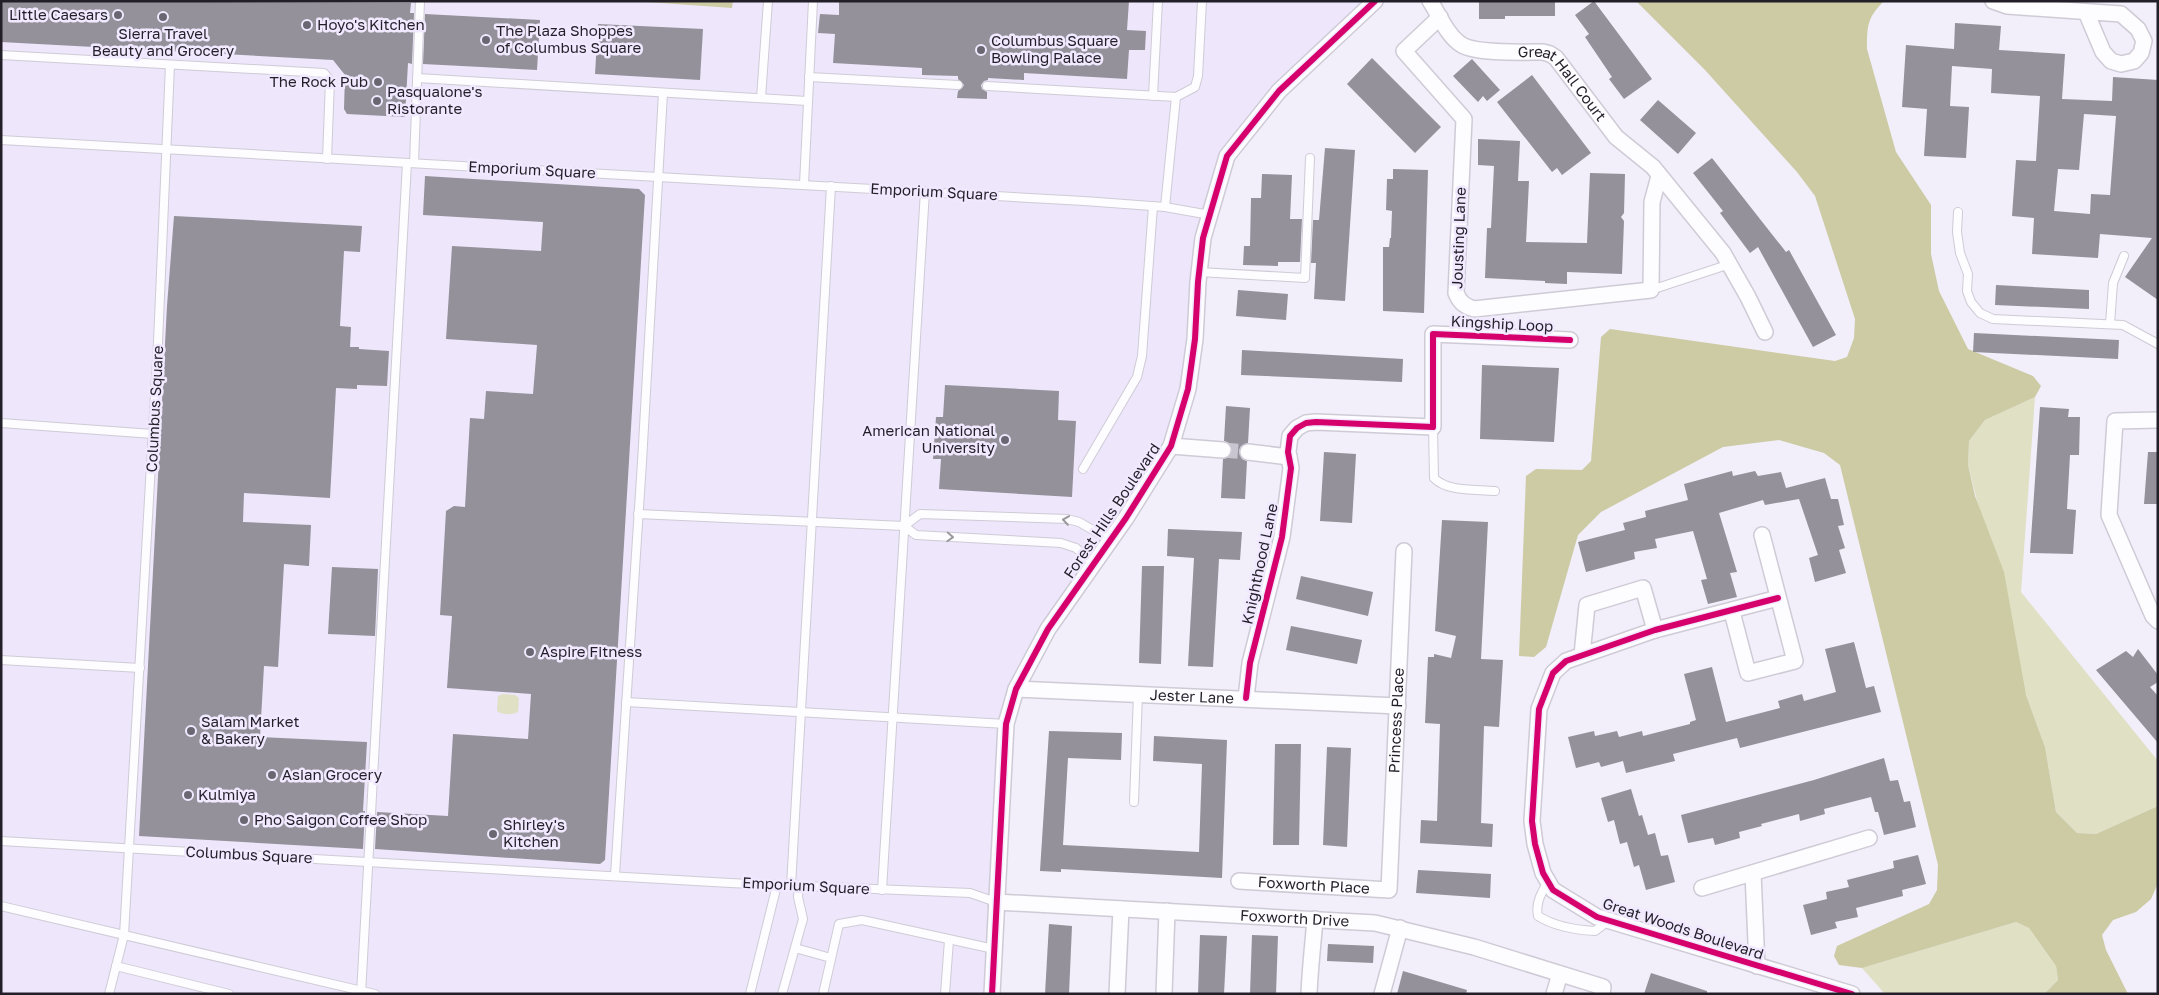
<svg xmlns="http://www.w3.org/2000/svg" width="2159" height="995" viewBox="0 0 2159 995" font-family="'Golos Text',sans-serif">
<style>
.built{fill:#eee6fb}
.green{fill:#e0e0c5}
.forest{fill:#cccba4}
.building{fill:#94919a;fill-rule:evenodd}
.lines{fill:none;stroke-linecap:round;stroke-linejoin:round}
.street-tunnel{stroke:#c9c5d0;stroke-width:15;stroke-dasharray:15 8;stroke-linecap:butt}
.lane-casing{stroke:#cfcbd6;stroke-width:10}
.street-casing{stroke:#cfcbd6;stroke-width:18}
.lane{stroke:#fdfcfe;stroke-width:8}
.street{stroke:#fdfcfe;stroke-width:15}
.cycleway-casing{stroke:#f1e9ff;stroke-width:9}
.cycleway{stroke:#d6006c;stroke-width:6}
.oneway{stroke:#9b999e}
.poi-dot{fill:#6b6772;stroke:#f1e9ff;stroke-width:2}
.labels{text-anchor:middle;stroke-width:5;stroke-linejoin:round;paint-order:stroke}
.poi-label{font-size:15px;fill:#231f29;stroke:#f1e9ff;text-anchor:start}
.street-label{font-size:15px;fill:#231f29;stroke:#f1e9ff}
</style>
<rect width="100%" height="100%" fill="#f2eefa"/>
<!-- built -->
<polygon class="built" points="1,1 632,1 732,8 733,1 1372,1 1259,107 1209,202 1193,335 1164,462 1043,637 1018,694 1005,747 992,994 1,994"/>
<!-- green -->
<g class="green">
<polygon points="2035,397 2021,592 2158,761 2158,806 2096,834 2077,833 2056,812 2045,747 2026,695 1968,465 1969,441 1985,420"/>
<path d="M503,694L515,695L519,698L518,712C513,715 502,715 497,711L498,696Z"/>
<polygon points="2016,922 2029,928 2056,966 2058,980 2044,994 1885,994 1862,968"/>
</g>
<!-- forest -->
<g class="forest">
<polygon points="632,1 733,1 732,8"/>
<path d="M1636,1H1884C1867,18 1867,26 1867,49L1896,152L1931,205V254L1939,291L1968,349L2033,376L2041,386L2035,397L1985,420L1969,441L1968,465L1975,496L2004,572L2026,695L2045,747L2056,812L2077,833L2096,834L2158,806V883L2151,899L2136,912L2113,920L2102,935L2106,950L2128,994H2044L2058,980L2056,966L2029,928L2016,922L1862,968L1839,965L1834,956L1837,946L1929,904L1937,890L1938,865L1840,465L1824,453L1779,440L1723,447L1601,512L1578,535L1546,647L1534,657L1519,656L1526,476L1536,469L1582,470L1591,461L1601,337L1610,329L1835,361L1847,357L1854,338L1855,319L1815,196L1797,172L1705,70Z"/>
</g>
<!-- building -->
<g class="building">
<polygon points="1,1 411,3 410,13 414,13 412,64 408,63 405,117 347,114 344,109 345,75 333,60 1,42"/>
<polygon points="839,1 1129,1 1127,30 1146,31 1145,50 1129,50 1127,79 1024,73 1024,80 988,78 988,80 984,81 981,85 982,89 987,92 987,99 957,98 958,91 962,88 964,85 958,79 958,76 922,75 922,68 833,63 835,34 818,33 820,14 839,15"/>
<polygon points="1479,1 1555,1 1555,16 1505,16 1505,19 1479,19"/>
<polygon points="1594,1 1652,79 1624,99 1609,79 1612,77 1585,37 1589,34 1575,15"/>
<polygon points="425,14 540,20 537,70 423,64"/>
<path d="M1955,23L2001,26L1999,50L2065,54L2062,99L2112,101L2113,77L2158,80V300L2125,277L2152,238L2100,234L2098,258L2032,254L2034,218L2012,216L2016,160L2036,161L2040,96L1991,93L1992,69L1952,66L1950,106L1969,107L1966,158L1924,156L1927,109L1902,107L1906,45L1954,49ZM2084,114L2116,116L2110,195L2091,194L2090,214L2054,211L2058,169L2079,170Z"/>
<polygon points="598,24 703,29 700,80 595,74"/>
<polygon points="1372,58 1441,127 1415,153 1347,84"/>
<polygon points="1472,59 1500,90 1487,101 1483,96 1478,102 1453,76"/>
<polygon points="1532,75 1591,153 1562,175 1557,168 1552,172 1497,102"/>
<polygon points="1658,100 1696,133 1678,154 1640,120"/>
<polygon points="1478,139 1520,141 1518,181 1529,181 1526,242 1587,243 1590,173 1625,174 1624,213 1621,217 1624,221 1622,274 1567,272 1567,284 1545,283 1545,281 1485,278 1487,228 1491,228 1494,166 1478,165"/>
<polygon points="1325,148 1355,150 1345,301 1314,299 1316,263 1311,263 1313,220 1319,220"/>
<polygon points="1712,158 1786,252 1789,250 1836,335 1813,347 1758,247 1750,253 1720,213 1723,211 1693,173"/>
<polygon points="1393,169 1428,170 1424,313 1383,311 1383,247 1389,247 1390,238 1391,238 1392,211 1386,210 1387,179 1393,179"/>
<polygon points="1262,174 1292,175 1290,219 1302,219 1300,262 1278,262 1278,266 1243,265 1244,246 1250,246 1251,198 1261,198"/>
<polygon points="425,176 639,189 645,195 605,860 600,864 375,849 377,812 448,816 453,734 528,739 531,694 447,688 452,616 440,615 446,511 454,506 465,507 470,418 484,419 486,391 533,394 537,345 446,339 452,246 541,251 543,222 423,215"/>
<polygon points="174,216 362,226 360,252 344,251 340,326 351,327 350,347 359,347 359,349 389,351 387,386 357,385 357,389 336,388 330,498 244,493 243,522 311,525 309,566 284,564 278,667 264,666 260,737 367,742 363,811 365,811 363,849 139,836 167,306"/>
<polygon points="1996,285 2089,290 2089,309 1995,305"/>
<polygon points="1238,290 1288,294 1286,320 1236,316"/>
<polygon points="1974,333 2119,340 2118,359 1973,352"/>
<polygon points="1242,350 1403,359 1402,382 1241,375"/>
<polygon points="1482,365 1559,368 1554,442 1480,439"/>
<polygon points="945,385 1059,391 1058,420 1076,421 1072,497 939,489 941,459 933,459 936,417 943,417"/>
<polygon points="1226,406 1250,408 1248,443 1241,446 1239,451 1242,459 1247,461 1245,499 1221,498 1223,459 1230,456 1232,450 1229,443 1224,441"/>
<polygon points="2040,407 2069,409 2068,417 2080,417 2079,455 2070,455 2067,509 2076,510 2073,554 2030,553"/>
<polygon points="1324,452 1356,454 1352,523 1320,521"/>
<polygon points="2148,452 2158,452 2158,504 2144,504"/>
<polygon points="1732,471 1733,476 1755,471 1758,476 1781,472 1786,488 1825,478 1831,499 1838,499 1844,525 1838,526 1845,548 1839,550 1846,573 1815,582 1809,558 1818,555 1799,499 1765,505 1763,500 1719,513 1737,572 1730,573 1737,597 1708,604 1701,580 1707,579 1693,531 1655,539 1657,548 1634,552 1635,559 1586,572 1578,542 1625,530 1623,523 1646,517 1645,511 1688,500 1684,484"/>
<polygon points="1442,520 1488,522 1481,659 1503,660 1499,727 1484,726 1481,823 1493,824 1492,847 1420,843 1421,820 1437,821 1440,724 1425,723 1428,657 1434,657 1434,654 1451,658 1456,636 1435,631"/>
<polygon points="1168,529 1242,532 1240,560 1219,559 1213,667 1188,666 1194,558 1167,556"/>
<polygon points="1142,566 1164,566 1161,664 1139,663"/>
<polygon points="332,567 378,569 375,636 328,634"/>
<polygon points="1301,576 1373,592 1368,616 1296,599"/>
<polygon points="1291,626 1362,640 1357,664 1286,650"/>
<polygon points="1854,642 1866,688 1874,686 1881,712 1740,748 1737,738 1673,754 1675,761 1626,773 1623,761 1601,767 1599,762 1576,768 1568,737 1594,731 1595,736 1617,731 1619,737 1642,731 1643,736 1690,724 1690,722 1696,720 1684,674 1712,667 1726,722 1780,708 1778,701 1802,694 1804,701 1836,692 1825,649"/>
<polygon points="2138,649 2158,675 2158,682 2150,687 2158,696 2158,743 2096,670 2126,651 2133,657"/>
<polygon points="1049,731 1122,733 1121,760 1068,758 1063,845 1199,852 1202,764 1153,761 1154,736 1227,740 1222,878 1061,869 1061,872 1040,871"/>
<polygon points="1275,744 1301,744 1299,845 1273,845"/>
<polygon points="1327,747 1351,748 1347,847 1323,845"/>
<polygon points="1884,758 1890,781 1898,780 1904,802 1910,801 1916,827 1884,835 1878,812 1875,812 1871,797 1824,809 1825,814 1800,821 1799,814 1761,824 1762,826 1739,832 1740,838 1715,845 1713,838 1688,843 1681,815 1814,780"/>
<polygon points="1631,789 1639,816 1642,815 1648,835 1655,833 1661,856 1668,855 1675,882 1646,890 1639,865 1634,867 1627,842 1620,844 1614,820 1608,822 1601,798"/>
<polygon points="1918,855 1926,884 1902,890 1903,896 1856,908 1858,917 1835,922 1837,928 1811,935 1803,905 1827,899 1826,892 1849,887 1847,880 1894,868 1893,861"/>
<polygon points="1418,870 1491,874 1490,898 1416,893"/>
<polygon points="1049,924 1072,926 1069,994 1045,994"/>
<polygon points="1200,935 1227,936 1224,994 1198,994"/>
<polygon points="1252,935 1278,936 1276,994 1250,994"/>
<polygon points="1328,944 1374,946 1373,963 1327,961"/>
<polygon points="1403,971 1467,990 1466,994 1397,994"/>
<polygon points="1651,973 1707,991 1707,994 1644,994"/>
</g>
<g class="lines">
<!-- street-tunnel -->
<polyline class="street-tunnel" points="1223,450 1248,452"/>
<!-- lane casing -->
<g class="lane-casing">
<g id="lane">
<polyline points="1,55 324,73 330,80 327,159"/>
<polyline points="809,77 958,85"/>
<polyline points="417,78 807,101"/>
<polyline points="987,86 1176,97"/>
<polyline points="1153,96 1158,1"/>
<polyline points="761,98 768,1"/>
<polyline points="1,140 1084,201 1165,207 1210,215"/>
<polyline points="414,163 420,1"/>
<polyline points="804,184 813,1"/>
<polyline points="1165,207 1176,97 1195,87 1198,76 1202,1"/>
<polyline points="1958,212 1957,232 1960,253 1968,274 1967,291 1971,302 1980,313 1993,319 2123,325 2158,344"/>
<polyline points="1199,272 1305,278 1310,158"/>
<polyline points="1651,290 1730,264"/>
<polyline points="2110,324 2113,283 2124,256"/>
<polyline points="1,423 153,434"/>
<path d="M1433,427L1434,478C1447,492 1476,489 1495,491"/>
<polyline points="1083,469 1137,377 1142,356 1153,206"/>
<polyline points="638,514 904,526 916,535 1061,543 1076,548 1093,563"/>
<polyline points="904,526 920,514 1067,519 1079,522 1110,540"/>
<polyline points="1,660 140,668"/>
<polyline points="626,702 1006,724"/>
<polyline points="1134,802 1138,694"/>
<polyline points="1,841 730,883 970,893 996,902"/>
<polyline points="615,875 642,462 663,93"/>
<path d="M1548,881C1542,892 1535,903 1538,916C1554,926 1576,930 1595,931L1608,921"/>
<polyline points="791,886 831,186"/>
<polyline points="882,890 925,191"/>
<polyline points="1,906 375,994"/>
<polyline points="795,948 831,958"/>
<polyline points="116,966 229,994"/>
<polyline points="109,994 124,935 129,848 158,342 170,65"/>
<polyline points="361,994 407,163"/>
<polyline points="750,994 777,885"/>
<polyline points="782,994 803,919 798,897 799,886"/>
<polyline points="823,994 839,924 862,920 994,949"/>
<polyline points="945,994 949,940"/>
</g>
</g>
<!-- street casing -->
<g class="street-casing">
<g id="street">
<path id="s1" d="M1430,1C1439,15 1448,37 1462,45C1477,54 1524,52 1543,52L1550,54L1556,58L1616,137L1653,167L1723,253L1748,297L1765,332"/>
<polyline points="1993,1 2007,6 2121,14 2138,29 2144,41 2141,53 2134,61 2121,64 2111,61 2103,52 2086,12"/>
<path d="M1440,17L1404,51L1464,119L1456,293C1460,303 1465,306 1474,309L1651,290L1652,202L1659,176"/>
<polyline points="2158,420 2115,421 2109,515 2153,616 2158,621"/>
<polyline points="1171,446 1223,450"/>
<polyline points="1248,452 1289,457"/>
<polyline points="1778,598 1655,630 1566,661 1553,673 1539,709 1532,821 1535,844 1543,873 1553,890 1597,917 1852,994"/>
<polyline points="1732,612 1748,673 1795,661 1762,535"/>
<polyline points="1582,655 1587,605 1643,588 1655,630"/>
<path id="s2" d="M1016,689L1398,706"/>
<polyline points="1246,698 1250,663 1282,537 1291,468 1288,452 1290,436 1297,428 1306,423 1316,422 1433,427 1433,334 1570,340"/>
<polyline points="1753,873 1757,966"/>
<path id="s3" d="M1239,881L1389,890L1404,551"/>
<polyline points="1702,888 1869,838"/>
<path id="s4" d="M996,902L1375,923L1474,947L1603,987L1602,994"/>
<polyline points="992,994 1006,724 1016,689 1048,629 1126,518 1171,446 1188,389 1195,339 1198,282 1203,238 1227,156 1279,91 1375,1"/>
<polyline points="1117,994 1121,909"/>
<polyline points="1164,994 1167,911"/>
<path d="M1309,994C1310,969 1313,944 1315,919"/>
<polyline points="1382,994 1400,928"/>
<polyline points="1554,994 1560,974"/>
</g>
</g>
<!-- lane -->
<use href="#lane" class="lane"/>
<!-- street -->
<use href="#street" class="street"/>
<!-- cycleway casing -->
<g class="cycleway-casing">
<g id="cycleway">
<polyline points="1778,598 1655,630 1566,661 1553,673 1539,709 1532,821 1535,844 1543,873 1553,890 1597,917 1852,994"/>
<polyline points="1246,698 1250,663 1282,537 1291,468 1288,452 1290,436 1297,428 1306,423 1316,422 1433,427 1433,334 1570,340"/>
<polyline points="992,994 1006,724 1016,689 1048,629 1126,518 1171,446 1188,389 1195,339 1198,282 1203,238 1227,156 1279,91 1375,1"/>
</g>
</g>
<!-- cycleway -->
<use href="#cycleway" class="cycleway"/>
</g>
<!-- one-way arrows -->
<defs><path id="oneway-chevron" d="M-2-3.5L2.5 0L-2 3.5" fill="none" stroke-width="1.6" stroke-linecap="round" stroke-linejoin="round" transform="scale(1.25)"/></defs>
<g class="oneway">
<use href="#oneway-chevron" transform="translate(1066 520) rotate(-172)"/>
<use href="#oneway-chevron" transform="translate(950 537) rotate(3)"/>
</g>
<!-- markers -->
<g class="poi-dot">
<circle cx="118" cy="15" r="5"/>
<circle cx="163" cy="17" r="5"/>
<circle cx="307" cy="25" r="5"/>
<circle cx="486" cy="40" r="5"/>
<circle cx="981" cy="50" r="5"/>
<circle cx="378" cy="82" r="5"/>
<circle cx="377" cy="101" r="5"/>
<circle cx="1005" cy="440" r="5"/>
<circle cx="530" cy="652" r="5"/>
<circle cx="191" cy="731" r="5"/>
<circle cx="272" cy="775" r="5"/>
<circle cx="188" cy="795" r="5"/>
<circle cx="244" cy="820" r="5"/>
<circle cx="493" cy="834" r="5"/>
</g>
<g class="labels">
<!-- poi labels -->
<g class="poi-label">
<text x="108" y="20" text-anchor="end">Little Caesars</text>
<text x="317" y="30">Hoyo's Kitchen</text>
<text x="496" y="36">The Plaza Shoppes<tspan x="496" dy="17">of Columbus Square</tspan></text>
<text x="163" y="39" text-anchor="middle">Sierra Travel<tspan x="163" dy="17">Beauty and Grocery</tspan></text>
<text x="991" y="46">Columbus Square<tspan x="991" dy="17">Bowling Palace</tspan></text>
<text x="368" y="87" text-anchor="end">The Rock Pub</text>
<text x="387" y="97">Pasqualone's<tspan x="387" dy="17">Ristorante</tspan></text>
<text x="995" y="436" text-anchor="end">American National<tspan x="995" dy="17">University</tspan></text>
<text x="540" y="657">Aspire Fitness</text>
<text x="201" y="727">Salam Market<tspan x="201" dy="17">&amp; Bakery</tspan></text>
<text x="282" y="780">Asian Grocery</text>
<text x="198" y="800">Kulmiya</text>
<text x="254" y="825">Pho Saigon Coffee Shop</text>
<text x="503" y="830">Shirley's<tspan x="503" dy="17">Kitchen</tspan></text>
</g>
<!-- street labels -->
<g class="street-label">
<text dy="5" stroke="none"><textPath href="#s1" startOffset="170">Great Hall Court</textPath></text>
<text transform="translate(532 170) rotate(3)" y="5">Emporium Square</text>
<text transform="translate(934 192) rotate(3)" y="5">Emporium Square</text>
<text transform="translate(1459 238) rotate(-88)" y="5">Jousting Lane</text>
<text transform="translate(1502 324) rotate(3)" y="5">Kingship Loop</text>
<text transform="translate(155 409) rotate(-87)" y="5">Columbus Square</text>
<text transform="translate(1112 511) rotate(-56)" y="5">Forest Hills Boulevard</text>
<text transform="translate(1260 564) rotate(-78)" y="5">Knighthood Lane</text>
<text dy="5" stroke="none"><textPath href="#s2" startOffset="176">Jester Lane</textPath></text>
<text dy="5" stroke="none"><textPath href="#s3" startOffset="320">Princess Place</textPath></text>
<text transform="translate(249 855) rotate(3)" y="5">Columbus Square</text>
<text transform="translate(806 886) rotate(3)" y="5">Emporium Square</text>
<text dy="5" stroke="none"><textPath href="#s3" startOffset="75">Foxworth Place</textPath></text>
<text dy="5" stroke="none"><textPath href="#s4" startOffset="299">Foxworth Drive</textPath></text>
<text transform="translate(1683 929) rotate(18)" y="5">Great Woods Boulevard</text>
</g>
</g>
<!-- border -->
<rect width="2159" height="995" fill="none" stroke="#231f29" stroke-width="5"/>
</svg>
